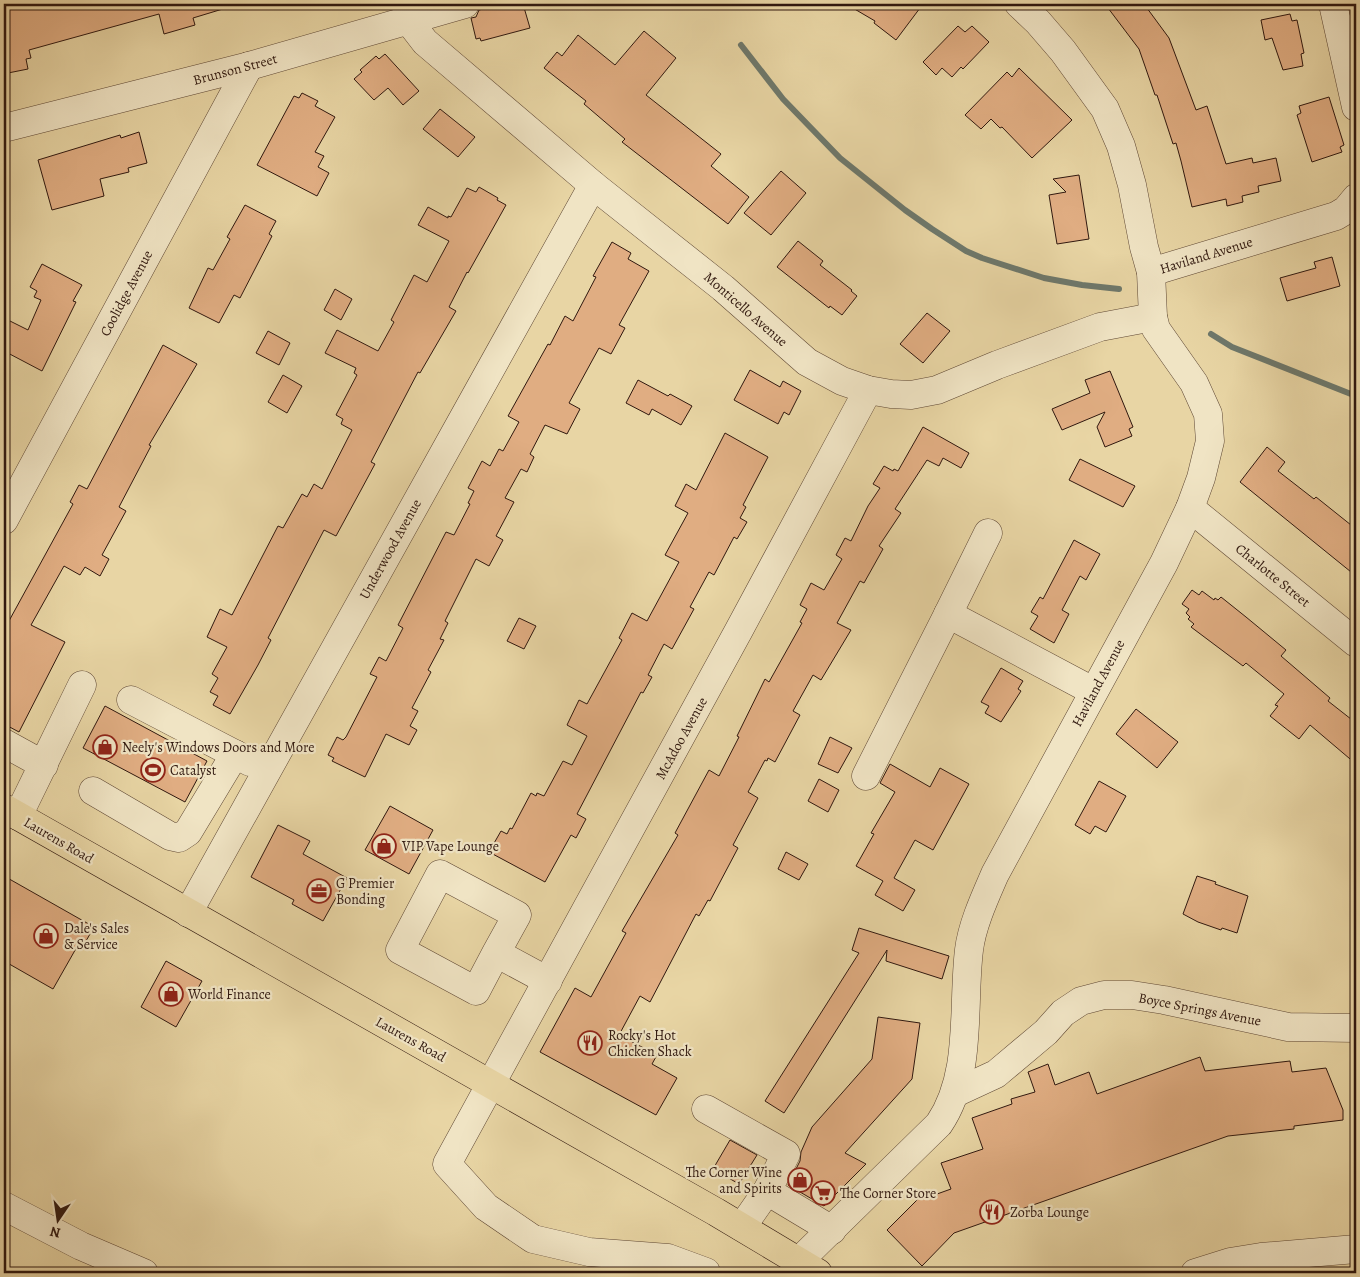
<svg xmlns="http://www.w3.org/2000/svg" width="1360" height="1277" viewBox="0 0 1360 1277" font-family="Alegreya,serif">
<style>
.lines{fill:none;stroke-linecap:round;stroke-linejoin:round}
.stream{stroke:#6e786b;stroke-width:6}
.building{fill:#e0ad82;stroke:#30180f}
.minor-casing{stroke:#5e4734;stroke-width:29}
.major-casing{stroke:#30180f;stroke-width:29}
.minor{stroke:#f0e4c4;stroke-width:28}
.major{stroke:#e8d5a4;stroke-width:28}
.labels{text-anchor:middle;stroke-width:4.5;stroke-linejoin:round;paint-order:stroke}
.street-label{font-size:14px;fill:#30180f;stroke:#f0e4c4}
.poi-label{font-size:14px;fill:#30180f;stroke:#f0e4c4;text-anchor:start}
</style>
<rect width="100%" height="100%" fill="#e8d5a4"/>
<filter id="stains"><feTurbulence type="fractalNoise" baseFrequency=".004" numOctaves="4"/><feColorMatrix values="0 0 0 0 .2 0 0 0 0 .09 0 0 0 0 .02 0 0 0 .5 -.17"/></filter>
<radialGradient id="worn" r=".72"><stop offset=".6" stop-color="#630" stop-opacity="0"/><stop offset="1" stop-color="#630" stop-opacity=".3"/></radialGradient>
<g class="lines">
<!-- stream -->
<g class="stream">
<polyline points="741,45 783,99 840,158 905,210 932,229 966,251 982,258 1044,278 1082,285 1119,289"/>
<polyline points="1211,334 1232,347 1356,396"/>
</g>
</g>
<!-- building -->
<g class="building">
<polygon points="17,4 225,4 226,8 193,18 195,25 164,34 159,14 29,50 31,58 26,59 28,69 8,73 4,56 4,7"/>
<polygon points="504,4 523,4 530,28 481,41 480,38 476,39 471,18 476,17 479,10"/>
<polygon points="846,4 923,4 896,40 874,23 875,21"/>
<polygon points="1105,4 1144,4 1169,38 1196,110 1207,106 1226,164 1252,158 1253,163 1276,158 1281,181 1258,186 1259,192 1242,196 1243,202 1227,206 1226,199 1192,207 1181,161 1176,143 1173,144 1157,95 1155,95 1139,49"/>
<polygon points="1290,14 1292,21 1297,20 1304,53 1301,54 1303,66 1283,70 1272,38 1265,40 1261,20"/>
<polygon points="958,26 965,32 972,26 989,42 963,69 961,67 952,77 942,68 936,75 923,62"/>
<polygon points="644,31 676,58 646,95 721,154 711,166 749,197 728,224 622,142 625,139 584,104 586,101 544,68 557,52 562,56 578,35 615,65"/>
<polygon points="385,54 419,91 403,105 388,88 374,100 354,79 362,72 360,70 376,56 379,59"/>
<polygon points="1019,68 1072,120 1032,158 1002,127 1000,128 991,119 981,129 965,115 1007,72 1012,77"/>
<polygon points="302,93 318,101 315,106 335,117 315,152 324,156 318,167 329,173 317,196 257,165 294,96 299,98"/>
<polygon points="1329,97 1344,145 1340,147 1342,152 1312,162 1297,115 1301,113 1299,106"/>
<polygon points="440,109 475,137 458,157 423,129"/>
<polygon points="139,132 147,163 128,168 129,172 100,179 104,196 52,210 38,160 120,135 121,138"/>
<polygon points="781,171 806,193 771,235 744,213"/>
<polygon points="1079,175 1089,239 1057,244 1049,195 1066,192 1053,179"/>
<polygon points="479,187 498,198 497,200 506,205 468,273 467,272 449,307 456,311 420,373 418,372 371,462 375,464 361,490 336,536 324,530 268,638 271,640 258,665 230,714 213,705 218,696 210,692 218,678 212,674 227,647 207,637 220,609 232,615 278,526 283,528 302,494 307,497 314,484 322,489 352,430 341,424 343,419 336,415 357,375 354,373 356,368 325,353 337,330 378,351 394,322 391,320 414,275 427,282 449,241 418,225 428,207 448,218 448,216 451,217 467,188 476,192"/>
<polygon points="245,205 276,221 269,234 272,236 240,298 234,295 219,323 189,308 208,268 213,270 230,239 227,237"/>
<polygon points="798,241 823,261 820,265 852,290 851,291 857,296 842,315 830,306 829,308 777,267"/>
<polygon points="612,242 631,253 628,259 649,271 619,325 625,328 611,354 599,348 569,403 580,409 567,434 545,425 530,454 534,457 527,472 521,469 505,498 514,502 496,536 503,540 489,566 476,559 445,621 448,623 440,639 444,640 428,670 431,672 412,708 418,711 410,726 417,730 409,745 386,734 365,777 332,761 334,758 328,755 337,737 343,740 346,737 377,677 370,674 379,657 386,661 403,628 398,625 446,532 454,535 470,504 468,503 474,491 468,488 482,461 490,466 499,449 503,451 519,422 508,416 548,344 550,345 565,316 573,321 596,277 593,276"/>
<polygon points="1332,257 1340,286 1287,301 1280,278 1316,268 1314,262"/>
<polygon points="42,264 82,285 73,301 76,302 42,371 4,351 4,318 28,330 41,300 34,297 37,291 30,287"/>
<polygon points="335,289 352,299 341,320 324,310"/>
<polygon points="927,313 950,331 923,363 900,344"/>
<polygon points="268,331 290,343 279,365 256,353"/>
<polygon points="163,345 197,364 149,445 151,446 119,507 126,511 102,555 109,559 100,576 85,567 80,575 64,566 31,625 65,642 19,732 4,724 4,630 73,504 70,502 79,485 87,489"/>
<polygon points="750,370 780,387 783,381 801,391 789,415 784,412 778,424 734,400"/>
<polygon points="1110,371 1133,427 1129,429 1132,436 1105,447 1097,427 1105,412 1062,430 1052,409 1090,393 1085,380"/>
<polygon points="283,375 302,386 287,413 268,402"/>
<polygon points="638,380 668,396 670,394 692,406 681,425 652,409 649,415 626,403"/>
<polygon points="923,427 969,453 961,468 943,458 939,466 927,460 895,509 901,513 879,546 883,549 864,583 860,581 837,623 851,630 821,680 813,675 793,711 800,715 775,762 768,758 767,761 765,760 748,792 758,798 733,845 738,848 710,901 708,900 699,916 696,914 650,1002 640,996 619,1035 657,1055 652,1064 677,1078 656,1115 540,1052 575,988 591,997 626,933 622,931 678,835 675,833 709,770 719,776 739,737 737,736 765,679 769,682 802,623 800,622 807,609 800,605 811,583 824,590 842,559 836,555 845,538 851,541 868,506 880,488 873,484 884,466 893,471 894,469 898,471"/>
<polygon points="725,433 768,457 743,505 746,507 740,518 747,522 737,539 734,537 714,575 709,572 690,607 694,609 672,649 664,644 648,675 652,677 643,693 641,692 577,814 586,819 576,838 571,835 545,882 489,852 501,831 507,834 510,828 512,829 531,793 536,796 537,793 544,796 563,761 572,765 587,736 567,725 579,700 587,704 622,640 619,638 632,613 647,621 679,562 665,555 688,513 675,506 686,484 696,490"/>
<polygon points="1267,447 1285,462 1278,471 1314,499 1316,497 1356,529 1356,576 1240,482"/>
<polygon points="1080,459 1135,486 1123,507 1069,480"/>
<polygon points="1074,540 1100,554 1086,580 1080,576 1062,610 1069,614 1054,643 1030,629 1038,616 1031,612 1040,597 1043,599"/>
<polygon points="1192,590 1199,595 1202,591 1214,600 1215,598 1218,600 1221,597 1246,617 1286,650 1281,656 1330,698 1328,701 1356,723 1356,764 1310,725 1299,739 1270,716 1278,706 1275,705 1284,694 1246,663 1243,666 1191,627 1194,624 1188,619 1190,617 1186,613 1189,609 1182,604"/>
<polygon points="519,618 536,626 524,649 507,641"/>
<polygon points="1001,668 1023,681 1018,689 1021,691 1001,722 985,713 989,706 981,702"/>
<polygon points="105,706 207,761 185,802 83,748"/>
<polygon points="1136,709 1178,742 1157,768 1116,734"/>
<polygon points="830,737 852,748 838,773 818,764"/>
<polygon points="890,764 930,787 940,768 969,784 933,850 915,840 894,878 915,890 903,911 875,895 883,881 856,866 874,834 871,833 895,792 880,783"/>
<polygon points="819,779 839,790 828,812 808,801"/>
<polygon points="1099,781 1126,796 1106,832 1095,826 1090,834 1075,825"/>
<polygon points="390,806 433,830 409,874 365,850"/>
<polygon points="278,825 310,841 303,854 347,878 323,921 292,904 294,900 251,877"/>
<polygon points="786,852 808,864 799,880 778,869"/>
<polygon points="4,876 94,927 82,948 78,945 53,989 4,961"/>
<polygon points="1197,876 1216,882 1215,884 1248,896 1237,933 1222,928 1221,930 1198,922 1183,914"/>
<polygon points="859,928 949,956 942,979 886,961 887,950 784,1113 765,1101 859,953 852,950"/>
<polygon points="166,961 202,981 176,1027 141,1007"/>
<polygon points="878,1017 920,1023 912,1079 845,1153 866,1164 824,1206 788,1185 800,1161 801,1152 812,1127 872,1059"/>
<polygon points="1200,1057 1205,1071 1290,1061 1292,1072 1326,1068 1343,1110 1343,1120 1294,1126 1294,1129 1228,1136 954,1233 922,1266 887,1230 920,1197 923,1199 951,1189 941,1163 983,1149 972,1118 1012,1104 1011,1099 1035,1092 1028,1072 1048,1064 1055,1085 1089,1072 1097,1094"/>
<polygon points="730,1140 757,1155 739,1184 713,1169"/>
</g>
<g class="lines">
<!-- minor casing -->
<g class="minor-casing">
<g id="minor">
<polyline points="1333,4 1356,107"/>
<polyline points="408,20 425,42 593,185 723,288 807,362 842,381 868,390 891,394 911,395 937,390 997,365 1100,327 1153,317"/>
<polyline points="4,128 249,66 465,4"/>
<polyline points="1151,272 1336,216 1346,210 1356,198"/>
<polyline points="1190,508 1356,643"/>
<polyline points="4,520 249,66"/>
<polyline points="948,614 988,533"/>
<polyline points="131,700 250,762"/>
<polyline points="4,743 44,765"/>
<polyline points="866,776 948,614 1093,691"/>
<polyline points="93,791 170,836 179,838 188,832 235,754"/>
<polyline points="18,816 82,685"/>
<polyline points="188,913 593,185"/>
<polyline points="496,953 476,991 400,950 440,874 517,915 496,953 548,981"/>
<polyline points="955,1093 996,1074 1046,1032 1063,1013 1081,1001 1104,995 1132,995 1164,1000 1288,1027 1356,1028"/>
<polyline points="706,1109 786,1154 767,1191"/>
<polyline points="4,1206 81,1246 144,1273"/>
<polyline points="742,1227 767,1191 832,1230"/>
<path d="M799,1261L939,1124C973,1074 962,1007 969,950C972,925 985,897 995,874L1164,563L1190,508L1201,478L1210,441L1208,414L1194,383L1156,329L1153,317L1151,272L1144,247L1132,185L1121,146L1105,109L1063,51L1038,22L1019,4"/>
<polyline points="706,1272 668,1258 589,1252 533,1239 486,1207 447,1164 739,630 868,390"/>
<polyline points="1195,1273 1230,1262 1261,1257 1356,1249"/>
</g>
</g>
<!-- major casing -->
<g class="major-casing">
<polyline id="major" points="4,808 716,1212 818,1273"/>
</g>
<!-- minor -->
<use href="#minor" class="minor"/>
<!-- major -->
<use href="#major" class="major"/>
</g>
<!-- icons -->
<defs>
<g id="shop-ring" transform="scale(1.25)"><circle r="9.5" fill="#f0e4c4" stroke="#8f2418" stroke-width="1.5"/><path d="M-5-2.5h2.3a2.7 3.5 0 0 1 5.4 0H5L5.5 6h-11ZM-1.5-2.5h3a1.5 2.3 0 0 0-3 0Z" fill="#8f2418"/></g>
<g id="stadium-ring" transform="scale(1.25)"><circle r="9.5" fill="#f0e4c4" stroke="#8f2418" stroke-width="1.5"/><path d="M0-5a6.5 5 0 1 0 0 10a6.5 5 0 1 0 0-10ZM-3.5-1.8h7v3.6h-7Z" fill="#8f2418"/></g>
<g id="office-ring" transform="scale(1.25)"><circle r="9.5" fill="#f0e4c4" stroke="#8f2418" stroke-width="1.5"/><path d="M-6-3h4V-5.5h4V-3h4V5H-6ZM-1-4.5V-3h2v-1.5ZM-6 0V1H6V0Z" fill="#8f2418"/></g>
<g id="restaurant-ring" transform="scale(1.25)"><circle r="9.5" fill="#f0e4c4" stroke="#8f2418" stroke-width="1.5"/><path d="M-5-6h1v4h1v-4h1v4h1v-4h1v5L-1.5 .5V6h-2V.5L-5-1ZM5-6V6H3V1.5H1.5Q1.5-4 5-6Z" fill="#8f2418"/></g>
<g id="supermarket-ring" transform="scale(1.25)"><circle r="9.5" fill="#f0e4c4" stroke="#8f2418" stroke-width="1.5"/><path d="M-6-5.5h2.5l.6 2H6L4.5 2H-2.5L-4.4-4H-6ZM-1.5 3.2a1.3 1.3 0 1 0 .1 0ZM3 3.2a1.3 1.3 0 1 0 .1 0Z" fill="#8f2418"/></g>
</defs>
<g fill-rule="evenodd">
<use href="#shop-ring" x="105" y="747"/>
<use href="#stadium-ring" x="153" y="770"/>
<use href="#shop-ring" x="384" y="846"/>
<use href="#office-ring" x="319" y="891"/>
<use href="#shop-ring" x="46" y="936"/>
<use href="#shop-ring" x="171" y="994"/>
<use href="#restaurant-ring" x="590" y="1043"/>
<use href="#shop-ring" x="800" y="1180"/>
<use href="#supermarket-ring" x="823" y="1193"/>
<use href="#restaurant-ring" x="992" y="1212"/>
</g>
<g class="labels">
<!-- street labels -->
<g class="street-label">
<text transform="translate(235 69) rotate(-15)" y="5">Brunson Street</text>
<text transform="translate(1206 255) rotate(-17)" y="5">Haviland Avenue</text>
<text transform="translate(126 293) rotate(-62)" y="5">Coolidge Avenue</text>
<text transform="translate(746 309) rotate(41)" y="5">Monticello Avenue</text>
<text transform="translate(390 549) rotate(-61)" y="5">Underwood Avenue</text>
<text transform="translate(1273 575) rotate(39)" y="5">Charlotte Street</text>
<text transform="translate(1098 683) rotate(-62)" y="5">Haviland Avenue</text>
<text transform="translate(681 738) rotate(-61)" y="5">McAdoo Avenue</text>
<text transform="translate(59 840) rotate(30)" y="5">Laurens Road</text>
<text transform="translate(1200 1009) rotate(11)" y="5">Boyce Springs Avenue</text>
<text transform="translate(411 1039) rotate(29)" y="5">Laurens Road</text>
</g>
<!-- poi labels -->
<g class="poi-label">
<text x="122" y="752">Neely's Windows Doors and More</text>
<text x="170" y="775">Catalyst</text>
<text x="402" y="851">VIP Vape Lounge</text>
<text x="336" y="888">G Premier<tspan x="336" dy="16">Bonding</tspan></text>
<text x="64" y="933">Dale's Sales<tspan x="64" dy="16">&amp; Service</tspan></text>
<text x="188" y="999">World Finance</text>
<text x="608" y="1040">Rocky's Hot<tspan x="608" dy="16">Chicken Shack</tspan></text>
<text x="782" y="1177" text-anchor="end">The Corner Wine<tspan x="782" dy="16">and Spirits</tspan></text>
<text x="840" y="1198">The Corner Store</text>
<text x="1010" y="1217">Zorba Lounge</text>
</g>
</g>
<!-- margin -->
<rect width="1360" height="1277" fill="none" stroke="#e8d5a4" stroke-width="20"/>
<rect x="5" y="5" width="1350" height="1267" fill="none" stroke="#30180f" stroke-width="2.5"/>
<rect x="10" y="10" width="1340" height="1257" fill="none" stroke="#30180f"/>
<!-- north arrow -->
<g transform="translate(58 1220) rotate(193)" stroke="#f0e4c4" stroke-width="4" paint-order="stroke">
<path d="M0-4L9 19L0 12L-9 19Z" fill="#30180f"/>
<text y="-8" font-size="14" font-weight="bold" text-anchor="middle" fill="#30180f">N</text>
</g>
<rect width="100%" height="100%" filter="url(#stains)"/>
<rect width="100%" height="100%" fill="url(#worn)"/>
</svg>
